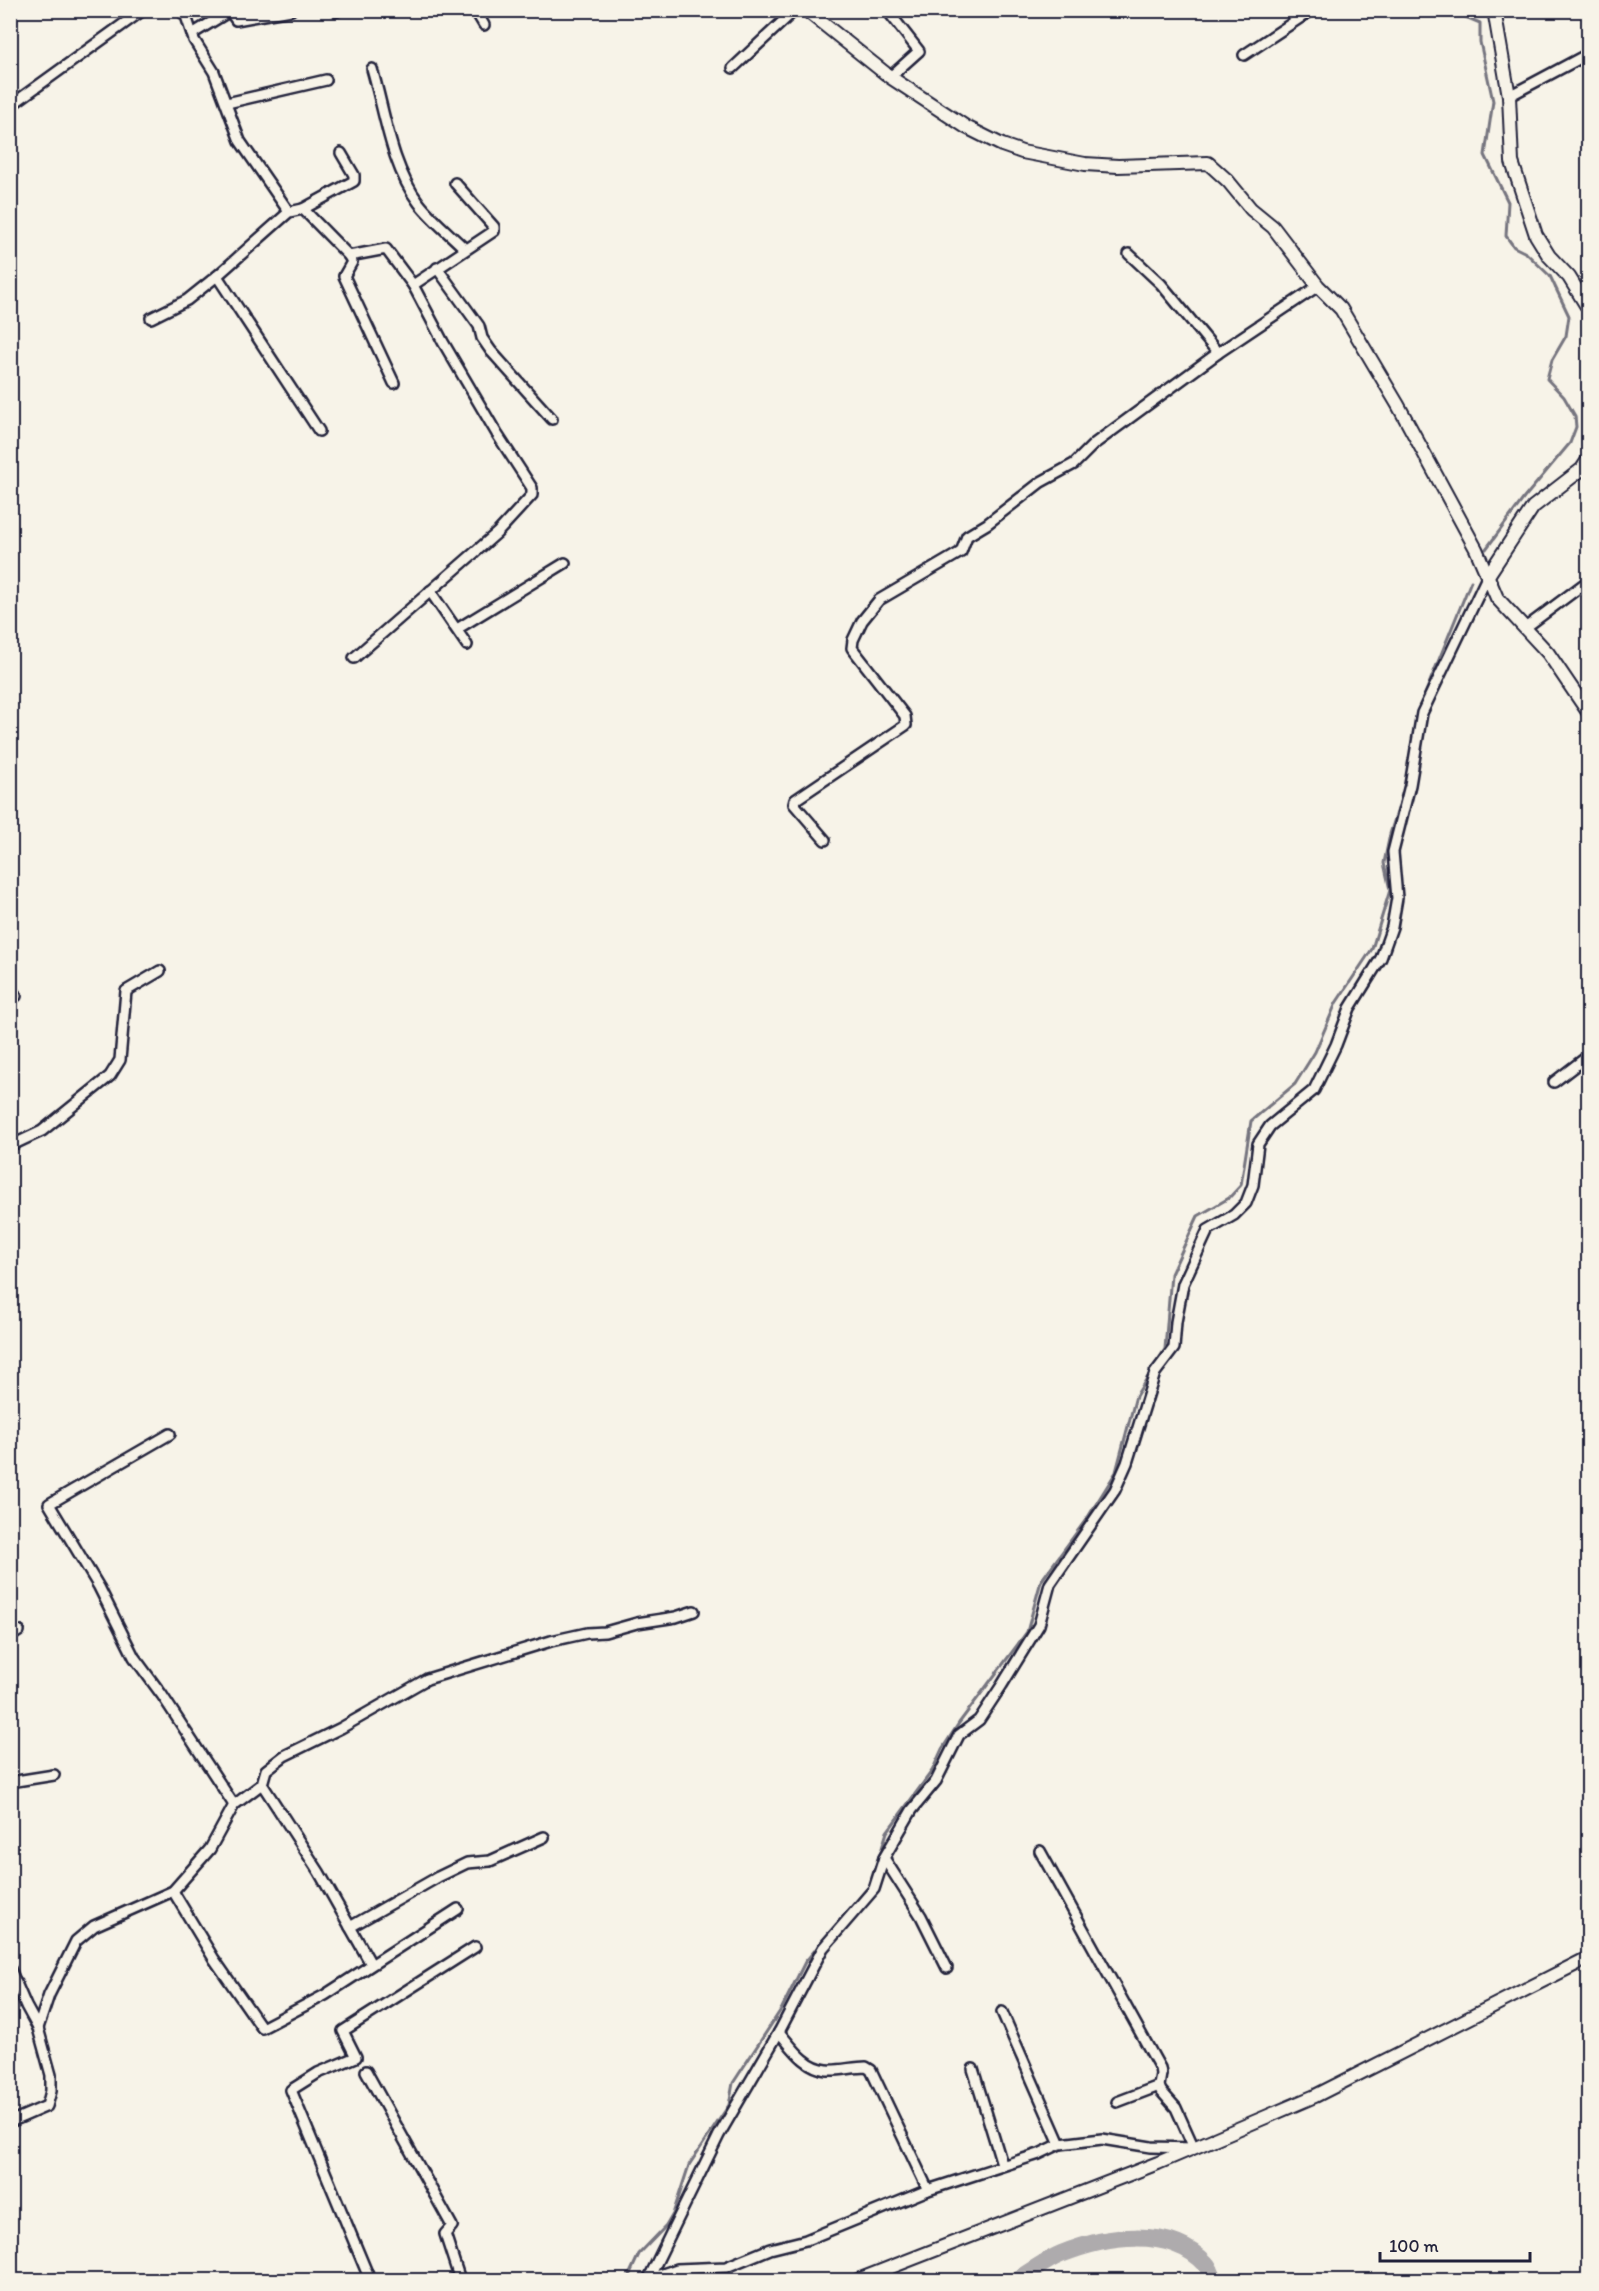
<svg xmlns="http://www.w3.org/2000/svg" width="1599" height="2291" viewBox="0 0 1599 2291" font-family="Itim,sans-serif">
<style>
.lines{fill:none;stroke-linecap:round;stroke-linejoin:round}
.stream{stroke:#76747f;stroke-width:3}
.river{stroke:#aeabad;stroke-width:18}
.minor-casing{stroke:#22223b;stroke-width:14}
.tertiary-casing{stroke:#22223b;stroke-width:16}
.minor{stroke:#f7f3e8;stroke-width:9}
.tertiary{stroke:#f7f3e8;stroke-width:12}
</style>
<rect width="100%" height="100%" fill="#f7f3e8"/>
<filter id="ink" filterUnits="userSpaceOnUse"><feTurbulence type="fractalNoise" baseFrequency=".0167" numOctaves="2"/><feDisplacementMap in="SourceGraphic" scale="12" xChannelSelector="R" yChannelSelector="G"/><feConvolveMatrix kernelMatrix="1 2 1 2 8 2 1 2 1" color-interpolation-filters="sRGB"/></filter>
<g filter="url(#ink)">
<g class="lines">
<!-- stream -->
<g class="stream">
<polyline points="1455,10 1456,13 1480,23 1480,42 1493,101 1485,155 1508,202 1506,236 1514,247 1526,253 1550,276 1569,316 1566,336 1552,360 1547,379 1564,397 1575,416 1576,427 1570,443 1524,498 1486,549"/>
<polyline points="1420,706 1471,581"/>
<polyline points="627,2280 639,2254 666,2226 673,2214 689,2165 729,2105 733,2083 782,2008 805,1962 871,1884 887,1832 932,1771 942,1749 959,1723 1027,1632 1041,1581 1088,1517 1116,1472 1136,1396 1165,1349 1171,1274 1198,1216 1229,1198 1241,1185 1251,1121 1295,1084 1315,1052 1336,1003 1372,949 1390,890 1384,863 1390,834 1407,781"/>
</g>
<!-- river -->
<path class="river" d="M1017,2280C1031,2272 1046,2260 1061,2254C1105,2236 1169,2225 1206,2264C1210,2268 1211,2275 1214,2280"/>
<!-- minor casing -->
<g class="minor-casing">
<g id="minor">
<polyline points="180,10 186,16 194,40 214,72 240,141 289,212"/>
<polyline points="336,10 337,11"/>
<polyline points="475,10 484,25"/>
<polyline points="887,10 919,51 890,77"/>
<polyline points="192,34 230,11 236,20 291,10"/>
<polyline points="1244,55 1312,10"/>
<polyline points="733,68 795,10"/>
<path d="M372,69C385,113 391,166 419,203C432,220 450,234 465,249"/>
<polyline points="1509,96 1588,54"/>
<polyline points="227,103 326,80"/>
<polyline points="10,106 143,10"/>
<polyline points="303,209 354,181 354,175 341,153"/>
<polyline points="1129,254 1161,284 1218,353"/>
<polyline points="349,256 352,262 344,276 394,383"/>
<polyline points="437,268 479,326 482,338 491,351 552,419"/>
<polyline points="217,276 319,431"/>
<polyline points="413,285 494,231 494,227 455,183"/>
<polyline points="151,318 187,300 217,276 289,212 303,209 349,256 386,249 413,285 443,342 497,434 532,488 532,495 497,533 354,658"/>
<polyline points="430,591 467,645"/>
<polyline points="1525,628 1588,581"/>
<polyline points="457,629 565,563"/>
<polyline points="825,840 794,804 795,800 906,725 905,716 852,648 853,640 862,621 879,600 961,552 967,536 987,524 1041,482 1074,464 1094,444 1218,353 1318,286"/>
<polyline points="10,988 16,996 10,999"/>
<polyline points="1554,1082 1588,1056"/>
<polyline points="10,1146 42,1131 110,1076 120,1060 126,991 160,971"/>
<polyline points="170,1434 49,1504 99,1587 134,1657 162,1695 234,1805"/>
<polyline points="10,1637 19,1631"/>
<polyline points="10,1782 54,1775"/>
<polyline points="262,1784 319,1872 371,1964"/>
<polyline points="884,1858 921,1916 947,1968"/>
<polyline points="173,1891 214,1959 262,2028 325,1995 458,1909"/>
<polyline points="350,1927 438,1877 467,1863 490,1861 544,1837"/>
<polyline points="10,1969 26,2006 38,2028"/>
<polyline points="1002,2012 1060,2144"/>
<path d="M779,2032C792,2047 805,2068 827,2070C840,2071 853,2067 866,2067L871,2070L928,2190"/>
<polyline points="973,2069 1002,2164"/>
<polyline points="366,2071 452,2226 445,2234 460,2280"/>
<polyline points="1117,2102 1159,2086"/>
<polyline points="10,2122 47,2106 51,2091 51,2075 38,2028 49,1995 76,1941 94,1926 173,1891 210,1849 234,1805 262,1784 266,1770 284,1756 341,1728 427,1679 551,1641 587,1633 605,1632 637,1623 676,1617 694,1611"/>
<polyline points="649,2278 719,2135 779,2032 823,1948 874,1889 884,1858 912,1810 936,1781 959,1735 979,1720 1002,1685 1039,1625 1050,1584 1115,1490 1127,1463 1155,1373 1174,1348 1176,1322 1183,1284 1208,1230 1234,1215 1246,1203 1253,1185 1258,1144 1270,1126 1314,1090 1336,1045 1350,1008 1381,958 1392,927 1397,898 1393,852 1410,785 1422,713 1487,577"/>
<polyline points="648,2279 677,2269 726,2267 770,2249 806,2240 928,2190 1039,2154 1060,2144 1102,2139 1151,2147 1194,2148 1176,2108 1161,2091 1159,2086 1161,2074 1160,2068 1040,1851"/>
<polyline points="370,2280 291,2090 318,2073 356,2057 343,2031 475,1947"/>
</g>
</g>
<!-- tertiary casing -->
<g class="tertiary-casing">
<g id="tertiary">
<polyline points="806,10 890,77 966,127 1002,145 1022,152 1085,164 1118,166 1208,163 1228,181 1251,209 1273,227 1318,286 1341,309 1398,405 1476,549 1497,598 1548,653 1588,712"/>
<polyline points="1494,10 1509,96 1512,162 1536,235 1549,256 1569,277 1588,308"/>
<polyline points="1487,577 1533,507 1582,469 1588,460"/>
<polyline points="858,2280 1158,2163 1315,2096 1588,1958"/>
</g>
</g>
<!-- minor -->
<use href="#minor" class="minor"/>
<!-- tertiary -->
<use href="#tertiary" class="tertiary"/>
</g>
</g>
<!-- margin -->
<rect width="1599" height="2291" fill="none" stroke="#f7f3e8" stroke-width="36"/>
<rect x="18" y="18" width="1563" height="2255" fill="none" stroke="#22223b" stroke-width="2" filter="url(#ink)"/>
<!-- scale -->
<path d="M1380 2252v9h150v-9" fill="none" stroke="#22223b" stroke-width="3"/>
<text x="1389" y="2252" font-size="18" fill="#22223b" stroke="#f7f3e8" stroke-width="4.5" paint-order="stroke">100 m</text>
</svg>
